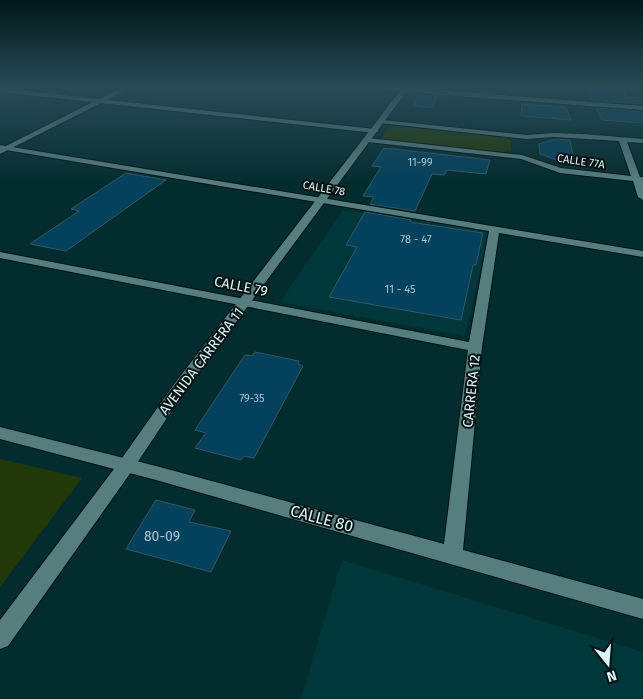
<svg xmlns="http://www.w3.org/2000/svg" width="643" height="699" viewBox="0 0 643 699" font-family="'Fira Sans',sans-serif">
<style>
.built{fill:#00373a}
.green{fill:#233808}
.building{fill:#03415c;stroke:#395566}
.lines{fill:none;stroke-linecap:round;stroke-linejoin:round}
.minor-casing{stroke:#001315;stroke-width:2}
.tertiary-casing{stroke:#001315;stroke-width:2}
.secondary-casing{stroke:#001315;stroke-width:2}
.minor{fill:#577e7f;fill-rule:evenodd}
.tertiary{fill:#577e7f;fill-rule:evenodd}
.secondary{fill:#577e7f;fill-rule:evenodd}
.labels{text-anchor:middle;stroke-width:4;stroke-linejoin:round;paint-order:stroke}
.far-street-label{font-size:11px;fill:#def3f4;stroke:#041213}
.number-label{font-size:11px;fill:#a7c6ce}
.street-label{font-size:14px;fill:#def3f4;stroke:#041213}
.near-number-label{font-size:14px;fill:#a7c6ce}
.near-street-label{font-size:16px;fill:#def3f4;stroke:#041213}
</style>
<rect width="100%" height="100%" fill="#032c2e"/>
<!-- built -->
<g class="built">
<polygon points="343,210 489,231 465,336 280,302"/>
<polygon points="342,560 643,652 643,699 301,699"/>
</g>
<!-- green -->
<g class="green">
<polygon points="398,125 505,137 511,140 511,150 499,153 381,139 389,126"/>
<polygon points="0,459 82,478 0,587"/>
</g>
<!-- building -->
<g class="building">
<polygon points="586,88 624,90 626,97 643,98 643,104 592,100"/>
<polygon points="419,95 437,96 432,108 413,106"/>
<polygon points="522,104 566,107 571,120 521,116"/>
<polygon points="596,108 643,112 643,123 602,120"/>
<polygon points="555,139 570,140 575,166 540,154 539,144"/>
<polygon points="384,148 465,157 490,160 486,174 447,170 444,175 432,174 415,211 370,204 374,197 363,196 381,167 372,166"/>
<polygon points="126,173 166,180 66,251 30,244 79,211 71,209"/>
<polygon points="365,212 411,220 410,222 483,233 476,265 473,265 461,320 329,297 357,247 346,245"/>
<polygon points="255,352 299,361 298,364 303,366 254,458 244,456 241,460 195,448 206,433 195,430 245,355 252,356"/>
<polygon points="156,500 195,510 189,522 231,531 211,572 126,549"/>
</g>
<g class="lines">
<!-- minor casing -->
<g class="minor-casing">
<g id="minor">
<polygon points="382,120 527,135 554,133 583,134 643,139 643,143 627,142 640,177 643,177 643,200 638,197 633,181 560,173 521,159 368,142 364,140 368,138 522,155 561,168 631,176 619,141 554,137 527,139 380,123 380,121"/>
<polygon points="0,145 643,251 643,257 499,233 482,347 463,550 643,599 643,619 156,480 0,439 0,427 156,466 444,544 468,350 0,258 0,252 469,342 489,231 0,149"/>
</g>
</g>
<!-- tertiary casing -->
<g class="tertiary-casing">
<polygon id="tertiary" points="123,87 130,87 107,100 375,129 379,131 375,133 101,103 0,154 0,149 93,102 0,92 0,88 99,99"/>
</g>
<!-- secondary casing -->
<g class="secondary-casing">
<polygon id="secondary" points="363,87 409,87 408,88 643,106 643,110 406,92 185,391 129,475 8,646 0,649 0,620 117,465 175,383 400,91"/>
</g>
<!-- minor -->
<use href="#minor" class="minor"/>
<!-- tertiary -->
<use href="#tertiary" class="tertiary"/>
<!-- secondary -->
<use href="#secondary" class="secondary"/>
</g>
<!-- sky -->
<linearGradient id="sky" x2="0" y2="1"><stop stop-color="#021819"/><stop offset="0.47" stop-color="#284b57"/><stop offset="1" stop-color="#284b57" stop-opacity="0"/></linearGradient>
<rect width="643" height="185" fill="url(#sky)"/>
<g class="labels">
<!-- far-street labels -->
<g class="far-street-label">
<text transform="translate(581 161) rotate(8)" y="4">CALLE 77A</text>
<text transform="translate(324 188) rotate(10)" y="4">CALLE 78</text>
</g>
<!-- number labels -->
<g class="number-label">
<text x="420" y="166">11-99</text>
<text x="416" y="243">78 - 47</text>
<text x="400" y="293">11 - 45</text>
<text x="252" y="402">79-35</text>
</g>
<!-- street labels -->
<g class="street-label">
<text transform="translate(241 286) rotate(11)" y="5">CALLE 79</text>
<text transform="translate(201 361) rotate(-53)" y="5">AVENIDA CARRERA 11</text>
<text transform="translate(471 391) rotate(-84)" y="5">CARRERA 12</text>
</g>
<!-- near-number labels -->
<g class="near-number-label">
<text x="162" y="541">80-09</text>
</g>
<!-- near-street labels -->
<g class="near-street-label">
<text transform="translate(322 518) rotate(15)" y="6">CALLE 80</text>
</g>
</g>
<!-- north arrow -->
<g transform="translate(608 664) rotate(163)" stroke="#041213" stroke-width="4" paint-order="stroke">
<path d="M0-4L9 19L0 12L-9 19Z" fill="#def3f4"/>
<text y="-8" font-size="14" font-weight="bold" text-anchor="middle" fill="#def3f4">N</text>
</g>
</svg>
